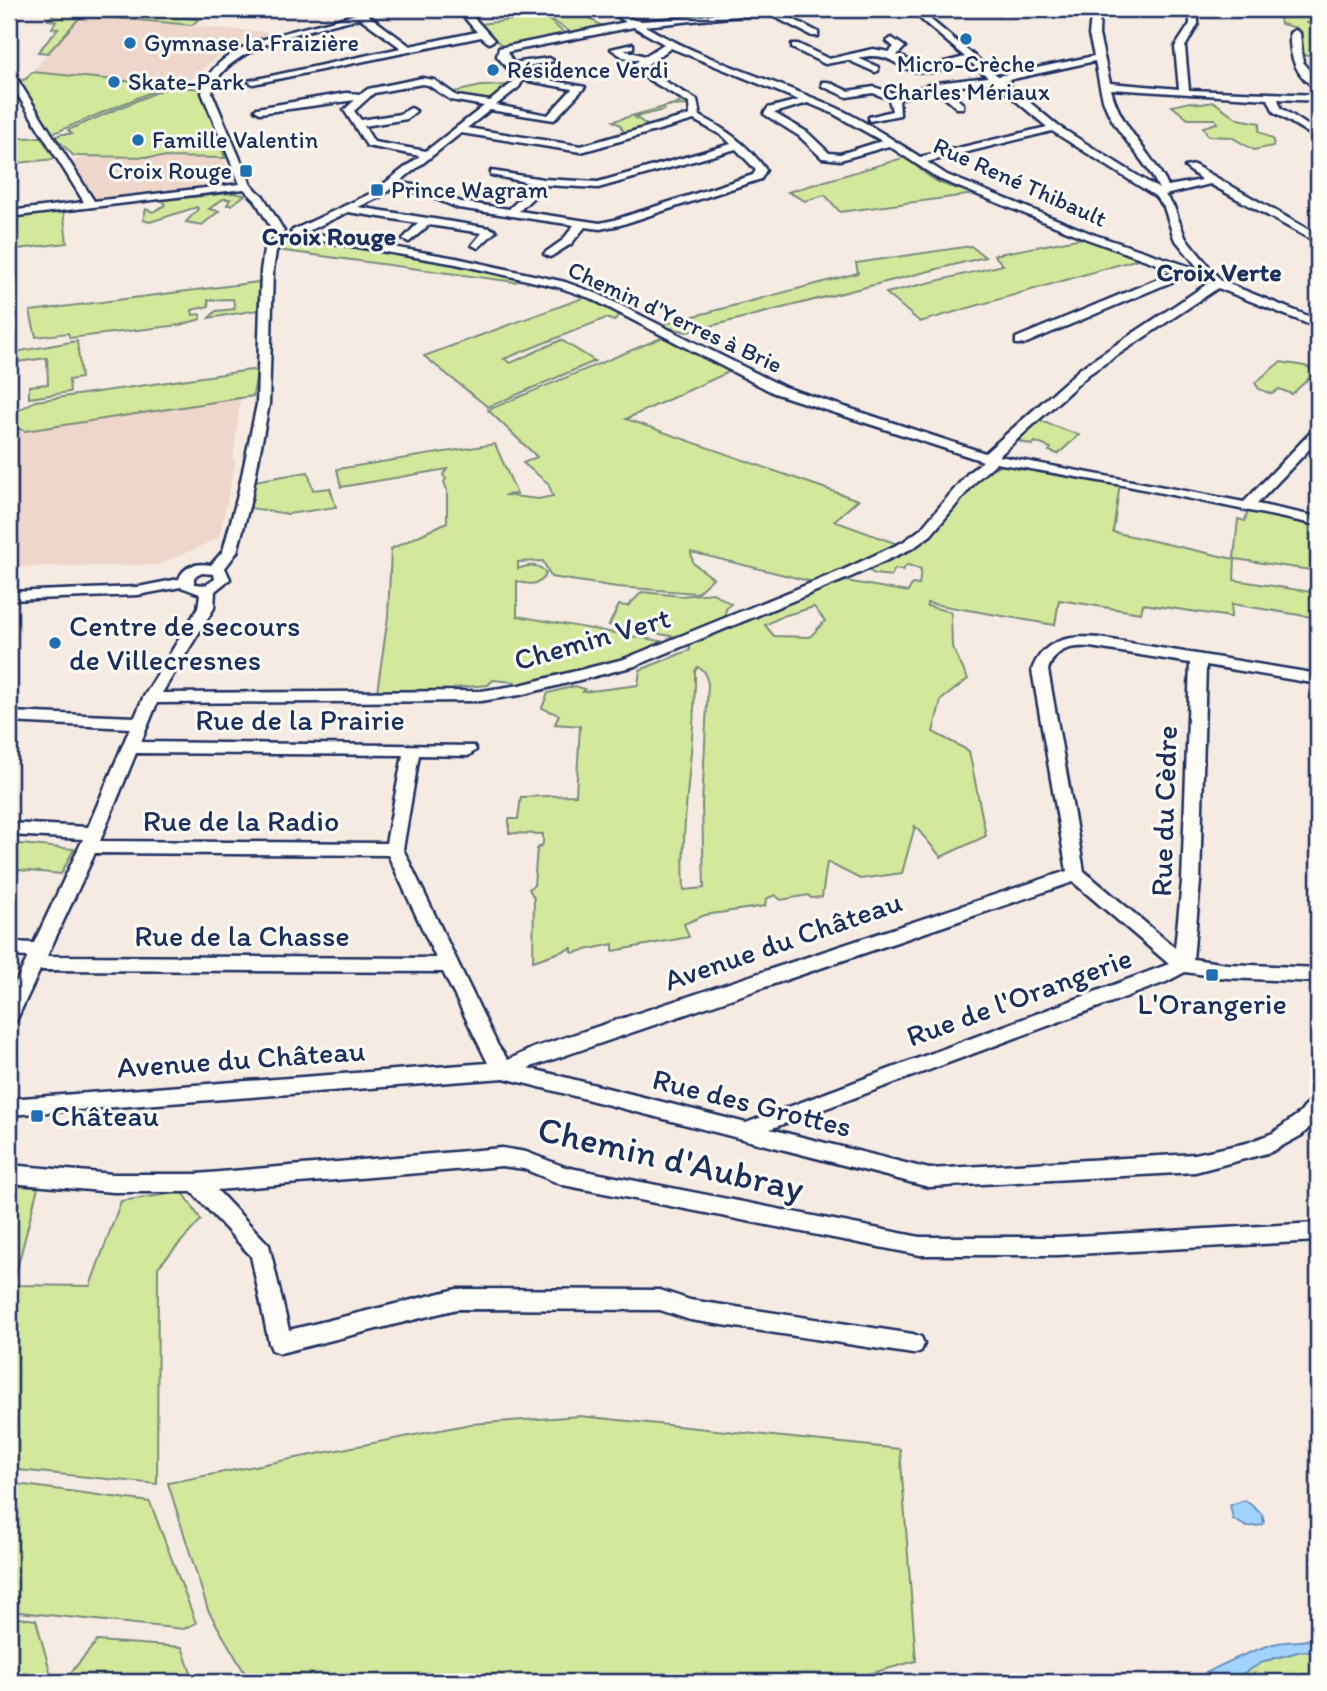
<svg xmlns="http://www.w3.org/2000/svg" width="1327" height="1691" viewBox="0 0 1327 1691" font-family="Itim,sans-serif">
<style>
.built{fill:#eed6cb}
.green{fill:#d4e89c;stroke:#788c7d;stroke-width:2;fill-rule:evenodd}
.water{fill:#a1d3fe;stroke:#6b91be;stroke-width:2}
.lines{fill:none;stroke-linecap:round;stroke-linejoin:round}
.minor-casing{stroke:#1b2f5e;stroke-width:5}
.minor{fill:#fdfcf7;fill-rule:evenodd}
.poi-dot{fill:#1f6fb2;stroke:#fdfcf7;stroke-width:2.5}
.labels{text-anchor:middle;stroke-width:6;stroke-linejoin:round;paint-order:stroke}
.far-poi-label{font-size:24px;fill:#1b2f5e;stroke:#fdfcf7;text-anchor:start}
.far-street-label{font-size:24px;fill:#1b2f5e;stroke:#fdfcf7}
.far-neighbourhood-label{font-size:26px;font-weight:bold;fill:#1b2f5e;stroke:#fdfcf7}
.poi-label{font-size:30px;fill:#1b2f5e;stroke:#fdfcf7;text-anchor:start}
.street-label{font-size:30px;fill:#1b2f5e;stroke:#fdfcf7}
.near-street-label{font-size:37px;fill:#1b2f5e;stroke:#fdfcf7}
</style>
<rect width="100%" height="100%" fill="#f6ebe3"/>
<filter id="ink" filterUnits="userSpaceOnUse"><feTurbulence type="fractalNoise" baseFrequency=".0143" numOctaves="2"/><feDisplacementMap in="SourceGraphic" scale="14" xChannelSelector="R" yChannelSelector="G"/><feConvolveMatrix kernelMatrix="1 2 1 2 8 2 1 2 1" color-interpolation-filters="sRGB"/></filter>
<g filter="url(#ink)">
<!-- built -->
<g class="built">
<polygon points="78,16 277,33 232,49 216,58 189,81 176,80 168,85 32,72"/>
<polygon points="94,157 223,159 234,180 221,186 92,201 72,164 79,159"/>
<polygon points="241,397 233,459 236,460 219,538 158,565 9,567 9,425 25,431"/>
</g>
<!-- green -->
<g class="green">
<polygon points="58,9 124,9 121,13 199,19 192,25 82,15 48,53 38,52 58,29 52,28 56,21 48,20"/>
<polygon points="1290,9 1318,9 1318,19 1307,23 1318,27 1318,55 1295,55 1297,28 1281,24 1278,17 1282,12"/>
<polygon points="578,10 603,27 572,33 547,17"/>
<polygon points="544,16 567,35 503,47 480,24"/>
<polygon points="32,72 168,85 54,133 49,132 18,81 26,79"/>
<polygon points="509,85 489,103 450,93 481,86"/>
<polygon points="171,86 201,89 225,158 74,156 55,137 61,134 72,134 68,130"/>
<polygon points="689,100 691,105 665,106 664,110 635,117 650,127 625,135 620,125 613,121"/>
<polygon points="1190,102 1201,104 1214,102 1238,119 1260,123 1259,131 1274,140 1273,146 1254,150 1231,137 1208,136 1203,127 1217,123 1215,119 1188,119 1172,106"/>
<polygon points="41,137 55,159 9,164 9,139"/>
<path d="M906,157C918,167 931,181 948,186C957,189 966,190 975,194L840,212L825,195L805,201L788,192Z"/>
<polygon points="232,193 245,195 231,205 227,205 230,199 223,199 209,209 219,211 202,225 186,222 198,209 197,207 150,222 143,220 146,209 153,212 165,205 163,200"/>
<polygon points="63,209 67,243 9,250 9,215"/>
<polygon points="1082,238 1142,258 920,322 886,293 1003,265 994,255"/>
<polygon points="303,239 316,239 529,276 515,282 277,250 281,246"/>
<polygon points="971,246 985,257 687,332 665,327 664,324 858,273 856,263"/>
<polygon points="259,282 258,310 209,318 216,311 235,309 233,299 208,300 209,306 192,310 193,315 200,314 201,319 180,325 70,338 68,333 36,337 30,311"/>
<polygon points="588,296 621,313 614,321 606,318 504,359 511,363 561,340 595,361 488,407 424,356"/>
<path d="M663,337L731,371L626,419L858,500L834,521L903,546L813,582L691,552L693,563L713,578L697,593L617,587L551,577L543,561L518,562V569C528,565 540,563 546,574C541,586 528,585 517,581V616L672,643L623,662L515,687V682L493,680L488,685L455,688V693L377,692L388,617L391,549L447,522V490L444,482L446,479L443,475L447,469L341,487L337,469L495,444L517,494L504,495L538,499L553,496L548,483L523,463L537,457L488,410Z"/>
<polygon points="77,341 81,378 69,380 70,392 29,398 29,386 48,384 47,358 9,363 9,353"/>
<polygon points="1280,362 1305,366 1317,371 1292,394 1279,389 1272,394 1259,389 1255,383"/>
<polygon points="251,370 257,371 253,396 25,431 9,425 9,416 35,401"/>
<polygon points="1038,420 1079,435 1058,454 1049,451 1051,448 1035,442 1032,445 1015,440"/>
<path d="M999,466H1016L1120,483L1113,532L1234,559L1238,519L1245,521L1248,510L1318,525V571L1235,559L1234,580L1318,593V618L1232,604L1231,617L1143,604L1141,613L1059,600L1055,625L927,603V606L951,612L952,647L968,679L941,700L933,732L969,751L986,836L941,857L915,826L902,873L860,879L827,862L822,897L811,898L808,895L781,900L775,895L766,899L765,906L705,915L684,924L689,937L613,951V944L572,953V948L533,961L534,898L529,889L534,885L537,849L543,844V834L509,833V819H518L521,797L576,795L580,726L555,724L559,715L542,708L548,693L575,686L585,689L583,692L638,685L640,670L690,650V644L703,631L808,584H838L846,581L908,592L912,584L919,585L921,569L907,565L903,570L895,569L891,576L875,574L866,569L932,535L982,472ZM814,607L825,621L810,637L774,636L765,625L783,616ZM698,667L705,672L708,684L702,804L704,888L684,890C680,817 696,744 695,671Z"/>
<polygon points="308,472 313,490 330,488 336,507 288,514 250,508 254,481"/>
<polygon points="642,592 681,596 713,593 731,604 726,609 724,620 682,638 609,625 619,605 628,606"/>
<polygon points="9,843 74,849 61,874 9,869"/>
<polygon points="9,1186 38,1187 13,1285 90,1286 121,1201 183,1192 201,1220 158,1267 157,1484 9,1469"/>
<polygon points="580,1416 900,1449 916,1661 839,1682 250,1682 208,1610 168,1483 471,1424"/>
<polygon points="9,1483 150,1502 196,1623 184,1629 9,1611"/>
<polygon points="9,1617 36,1620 53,1682 9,1682"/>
<polygon points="97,1641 182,1647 194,1682 63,1682"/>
<polygon points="1301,1651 1318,1653 1318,1682 1228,1682 1265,1661"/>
</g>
<!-- water -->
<g class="water">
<polygon points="1245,1500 1262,1514 1264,1522 1262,1525 1247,1527 1233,1519 1230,1505"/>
<path d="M1318,1637V1653L1301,1651L1265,1661L1228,1682H1189C1211,1670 1246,1653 1270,1645C1286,1639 1303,1644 1318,1637Z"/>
</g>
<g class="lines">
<!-- minor casing -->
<g class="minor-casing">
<g id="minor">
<path d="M368,9H378L368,15L410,46L477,32L457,9H466L494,40L489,43L481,37L253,84L248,81L401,48L360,18C320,28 220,45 212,93L251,185L263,196L284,231L282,233H274L255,200L244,189L9,217V211L84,202L9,81V71L14,74L94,201L240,184L202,93C213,33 324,30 368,9Z"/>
<path d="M606,9C620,9 629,21 641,21C690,19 737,9 785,9L779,12L818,32V36H812L767,13L645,26C705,61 774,80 837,108C867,122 893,140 920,157L1047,127L994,82L945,88L963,104V108H957L935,89L899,99L900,115L869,121V117L892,111L889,99L873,93L847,97L822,86V82H828L848,91L874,87L895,94L937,83L988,77L970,62C955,65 936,74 921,72C894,70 893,50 858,58L878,67V71L875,72L848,60L825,64L792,48V44H798L829,59L873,49L889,52L894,47L887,41L892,38L905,47L897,55L925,67L965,57L909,9H918L998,76L1094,56L1089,35L1092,9H1100L1099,35L1110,83L1179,89L1175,47L1190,24V9H1198V24L1185,47L1189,90L1318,95V101L1278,99L1281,108L1318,132V139L1274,112L1268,99L1111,89C1120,127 1151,152 1168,186L1202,180L1185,167L1194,165L1318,235V242L1314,241L1210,184L1165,195L1174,207L1185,237L1221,281L1318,320V328L1218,288L1089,374L999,456L1244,502L1313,430L1318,429V440L1257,504L1318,517V525L1128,486L996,463L978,479L931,535L913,548L853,576L635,666L520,695L481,701L157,703L141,742L474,746L476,750L468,756L419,755L403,849L498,1046L508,1060L533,1048L1067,871L1032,670C1043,639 1070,635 1099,638L1318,674V684L1206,665L1200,882L1193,959L1227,964L1318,968V982L1227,978L1185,972L1166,982L770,1129L929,1169L1195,1154L1247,1143L1273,1133L1301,1112L1311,1098L1318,1096V1119L1302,1135L1271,1152L1195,1172L929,1187L504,1078L9,1115V1099L488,1063L443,972L40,970L16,1021L9,1023V996L28,957L9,956V942L34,943L83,839L9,835V823L88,827L130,728L9,722V712L135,717L143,698L198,608L200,594L181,587L138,595L9,600V592L138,587L179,579C184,565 198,563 211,565L223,551L237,499L257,404L261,271L264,250L274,239L284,241L276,251L273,271L269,404L251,499L237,552L225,568L230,579L215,591L214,608L162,693L481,691L520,685L624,659L843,570L903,542L921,529L968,473L983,461L774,393L590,298L558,287L456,264L322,241L291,240L289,238L295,235L291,232L293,230L372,193L420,156L367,146L344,110L355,100L260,113L255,110L257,108L346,93L361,94L368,89L422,78L434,80L457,96L490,101L512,83L515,77L497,56L499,48L626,22ZM634,27L664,44L645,56L624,50L633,48V44L611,49L623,57L639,60L633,65L634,71L689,103L690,115L581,146L467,128L490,110L554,120L585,87L523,75L517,68L554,61L549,58L513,63L507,52ZM671,48L799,100L768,108L764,114L799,136L822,158L840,160L889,146L939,179L1087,239L1177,271L1016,338V344H1024L1188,275L1207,278L1210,282L1081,368L985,453L784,387L598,294L565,282L456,258L322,235H300L348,212L418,223L403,239L409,242L429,225L482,233L472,245L478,248L496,231L490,228L358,207L380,197L392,188L424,194L458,208L574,225L563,240L546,252L544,254L550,257L571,244L585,227L600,229L620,225L761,179L766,170C748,145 727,130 700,116L697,100L642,68ZM1095,61C1098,75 1100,91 1105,105C1117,136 1146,159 1159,189L1058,126L1004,81ZM523,80L572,89L548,115L496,105L519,87ZM422,84L428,85L451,100L484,106L426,151L374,142L364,126L407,119L416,111L411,108L400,114L361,120L354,111L374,93ZM808,103L832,113L882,141L840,154L829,153L807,132L774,113ZM694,120L723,136L731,144L598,182L543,179L491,171V175L535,184L509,209L461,202L431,189L399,182L461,133L581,152ZM1052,131L1155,196L1164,207L1174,238L1200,270L1095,235L947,175L927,162ZM736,149L756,170L753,175L614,220L600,223L519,211L546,185L598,188ZM202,573L214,574L215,579L206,585L194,584V577ZM1090,647L1190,663L1182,882L1175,948L1084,871L1048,670C1055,649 1069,646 1090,647ZM136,753L403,755L386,843L100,841ZM95,853L388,855L436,958L47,956ZM1073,882L1169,964L746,1123L528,1068Z"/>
<path d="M1295,30L1300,33L1303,63L1318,81V89C1296,78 1289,56 1290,33Z"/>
<polygon points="502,1148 526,1152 565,1167 920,1237 1058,1237 1318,1223 1318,1241 1058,1255 920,1255 563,1185 524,1169 502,1166 217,1190 269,1245 289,1330 457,1289 660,1290 690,1300 913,1334 921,1337 924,1344 921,1351 913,1354 690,1320 660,1310 457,1309 280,1353 272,1350 269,1343 251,1256 192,1192 113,1192 9,1183 9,1165 113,1174 197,1174"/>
</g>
</g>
<!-- minor -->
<use href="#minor" class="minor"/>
</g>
</g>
<!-- markers -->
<g class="poi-dot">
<circle cx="966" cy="39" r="7"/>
<circle cx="130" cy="43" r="7"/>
<circle cx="493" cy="70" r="7"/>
<circle cx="114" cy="82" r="7"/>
<circle cx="138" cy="140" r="7"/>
<rect x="239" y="164" width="14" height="14" rx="3.5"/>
<rect x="370" y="183" width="14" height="14" rx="3.5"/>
<circle cx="55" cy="643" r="7"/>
<rect x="1205" y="968" width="14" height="14" rx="3.5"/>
<rect x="30" y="1109" width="14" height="14" rx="3.5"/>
</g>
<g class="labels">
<!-- far-poi labels -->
<g class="far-poi-label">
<text x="144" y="51">Gymnase la Fraizière</text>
<text x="966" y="72" text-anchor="middle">Micro-Crèche<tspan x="966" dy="28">Charles Mériaux</tspan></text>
<text x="507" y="78">Résidence Verdi</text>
<text x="128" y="90">Skate-Park</text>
<text x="152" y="148">Famille Valentin</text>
<text x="232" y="179" text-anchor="end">Croix Rouge</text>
<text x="391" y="198">Prince Wagram</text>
</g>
<!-- far-street labels -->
<g class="far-street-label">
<text transform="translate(1020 182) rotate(24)" y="8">Rue René Thibault</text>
<text transform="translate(675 317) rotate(25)" y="8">Chemin d'Yerres à Brie</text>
</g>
<!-- far-neighbourhood labels -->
<g class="far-neighbourhood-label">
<text x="329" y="245">Croix Rouge</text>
<text x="1219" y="281">Croix Verte</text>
</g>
<!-- poi labels -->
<g class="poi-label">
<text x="69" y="636">Centre de secours<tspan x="69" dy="34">de Villecresnes</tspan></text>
<text x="1212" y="1014" text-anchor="middle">L'Orangerie</text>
<text x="51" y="1126">Château</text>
</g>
<!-- street labels -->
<g class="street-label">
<text transform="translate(592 639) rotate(-16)" y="10">Chemin Vert</text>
<text x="300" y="730">Rue de la Prairie</text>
<text transform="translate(1164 811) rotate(-88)" y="10">Rue du Cèdre</text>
<text x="241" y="831">Rue de la Radio</text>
<text x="242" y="946">Rue de la Chasse</text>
<text transform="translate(783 941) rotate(-19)" y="10">Avenue du Château</text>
<text transform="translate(1019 997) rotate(-20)" y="10">Rue de l'Orangerie</text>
<text transform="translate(241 1059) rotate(-4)" y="10">Avenue du Château</text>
<text transform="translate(752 1103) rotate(14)" y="10">Rue des Grottes</text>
</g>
<!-- near-street labels -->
<g class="near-street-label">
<text transform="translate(671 1158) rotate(13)" y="13">Chemin d'Aubray</text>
</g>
</g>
<!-- margin -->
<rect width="1327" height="1691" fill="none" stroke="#fdfcf7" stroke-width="35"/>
<rect x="18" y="18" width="1292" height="1656" fill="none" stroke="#1b2f5e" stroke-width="2.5" filter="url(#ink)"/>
</svg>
